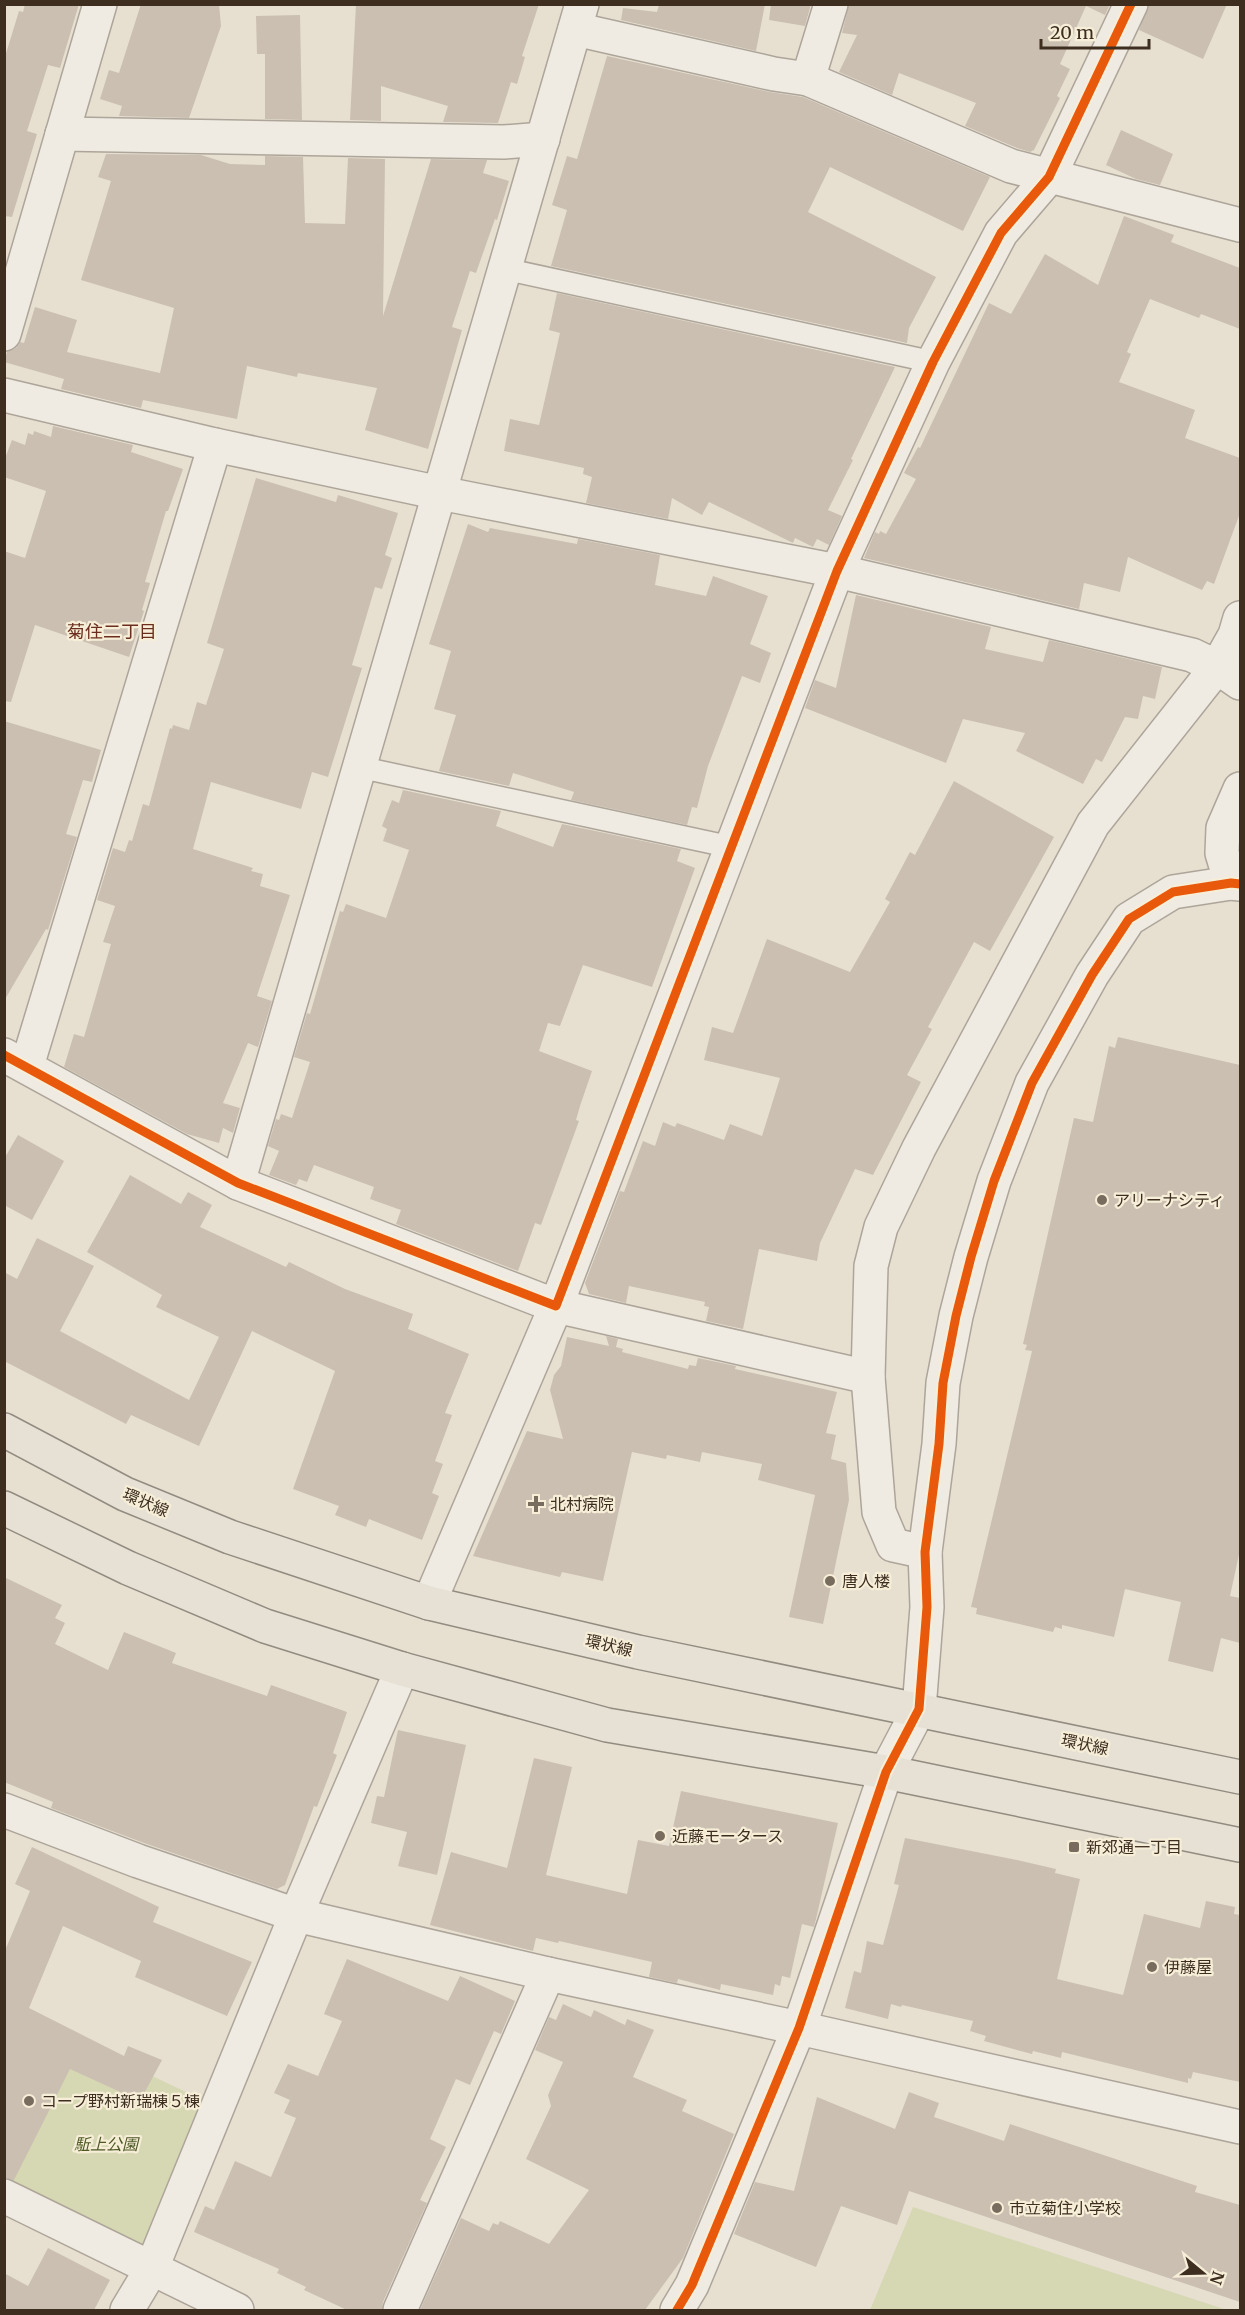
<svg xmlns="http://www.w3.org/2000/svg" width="1245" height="2315" viewBox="0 0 1245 2315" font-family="Merriweather,'Noto Sans JP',serif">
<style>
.green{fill:#d6d7b3}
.building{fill:#cbbfb2}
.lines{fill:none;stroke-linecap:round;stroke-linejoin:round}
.service-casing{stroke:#ada599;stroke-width:24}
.minor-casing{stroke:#ada599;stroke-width:36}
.primary-casing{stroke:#928b80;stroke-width:36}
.service{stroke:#efebe3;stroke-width:21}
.minor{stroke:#efebe3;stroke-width:33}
.primary{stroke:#e6e1d4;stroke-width:33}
.cycleway-casing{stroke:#f7eed8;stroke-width:13}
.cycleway{stroke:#e8590c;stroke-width:9}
.poi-dot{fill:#786c5e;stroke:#f7eed8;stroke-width:2}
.labels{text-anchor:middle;stroke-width:4.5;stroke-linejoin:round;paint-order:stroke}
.poi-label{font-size:16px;fill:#3d2e20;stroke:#f7eed8;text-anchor:start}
.street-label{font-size:16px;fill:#3d2e20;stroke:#f7eed8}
.park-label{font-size:16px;font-style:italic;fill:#4d5a26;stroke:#f7eed8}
.neighbourhood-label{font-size:18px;fill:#6b2e1e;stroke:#f7eed8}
</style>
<rect width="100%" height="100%" fill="#e7e0d1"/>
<!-- green -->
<g class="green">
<polygon points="72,2038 205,2101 144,2250 8,2180"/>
<polygon points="913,2207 1227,2310 870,2310"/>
</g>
<!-- building -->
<g class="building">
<polygon points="25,4 79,4 60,68 48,65 27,131 37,134 12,217 4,216 4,60 19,11 23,12"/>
<polygon points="141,4 219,4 221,26 189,118 119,116 122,106 100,99 109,70 119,73"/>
<polygon points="356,4 539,4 522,56 525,57 517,84 511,82 498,123 443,122 448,106 381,86 381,121 350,120"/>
<polygon points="659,4 765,4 756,51 621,20 623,8 657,12"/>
<polygon points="771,4 811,4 805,26 769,20"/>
<polygon points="849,4 1110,4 1105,15 1086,6 1060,64 1070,69 1057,96 1060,98 1034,150 1030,152 1017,148 965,126 976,103 899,73 892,95 839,72 857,35 842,33"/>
<polygon points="1149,4 1227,4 1203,59 1139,30"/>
<polygon points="300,15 302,120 265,119 265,54 257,54 256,16"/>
<polygon points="607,56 770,92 803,97 990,177 963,231 830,167 808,212 936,277 909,328 907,343 551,266 567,210 552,205 567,156 577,159"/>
<polygon points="1121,130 1173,154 1160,185 1136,179 1106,165"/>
<polygon points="106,154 201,155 230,164 265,165 265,156 303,157 305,223 345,224 348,158 385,159 383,316 431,159 487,160 483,173 509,181 497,220 495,219 476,273 470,271 452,327 462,330 428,449 365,430 377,388 298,373 297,377 247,366 237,419 143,400 141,408 61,389 64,379 4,362 7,352 16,348 20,342 24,343 35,307 77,320 67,352 160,373 174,308 81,280 111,181 98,177"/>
<polygon points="1124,216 1174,235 1171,242 1240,268 1240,329 1201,314 1199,318 1150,299 1127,352 1131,354 1119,382 1195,410 1185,438 1240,458 1240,513 1214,584 1207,581 1202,590 1128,557 1120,592 1084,583 1079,609 864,558 875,532 879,534 880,531 886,534 916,479 904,473 918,447 920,448 989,303 1011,314 1045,254 1098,285"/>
<polygon points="557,293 895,367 851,459 853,460 828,510 842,516 829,545 817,539 813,547 795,538 793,543 709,502 702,515 672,498 668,519 586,503 592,477 583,474 584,468 504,451 510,419 539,425 560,333 549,330"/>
<polygon points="53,426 133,445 131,452 183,469 168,511 166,511 145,582 150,583 142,610 144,611 129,657 35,625 11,702 4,701 4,551 25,558 46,491 4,477 4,461 12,440 25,445 28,433 33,435 34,431 51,437"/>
<polygon points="256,478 336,502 338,495 398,513 385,555 392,558 382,589 375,587 352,665 362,668 328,777 312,772 301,809 211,782 193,849 253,868 251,871 263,874 260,886 290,895 257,996 272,1001 258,1047 248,1043 223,1103 240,1108 233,1133 223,1128 219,1143 187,1134 64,1067 74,1034 84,1037 111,944 103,942 115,906 97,900 113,848 125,852 129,840 132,841 143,804 149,806 170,728 172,729 173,725 189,730 197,702 206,705 224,649 207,643"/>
<polygon points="468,524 488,532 490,528 577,544 578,539 660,555 655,585 706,596 713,576 768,596 750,644 771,653 760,683 742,676 708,766 697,808 692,807 687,825 571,800 574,792 513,773 509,786 439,771 456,715 434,709 451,651 429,644"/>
<polygon points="856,595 991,627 985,649 1043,662 1049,640 1162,667 1155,699 1143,696 1138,719 1125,717 1102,762 1096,759 1083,784 1016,751 1025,733 963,719 946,763 805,708 815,680 836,688"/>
<polygon points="4,721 101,750 92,782 83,780 66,834 77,837 48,930 46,929 4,1001"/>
<polygon points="954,781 1054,837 990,951 974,942 928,1027 932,1029 907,1075 921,1082 873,1175 855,1169 820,1243 817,1261 759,1249 743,1329 706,1321 709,1307 704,1306 705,1302 629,1286 626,1303 589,1294 585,1283 620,1191 624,1192 643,1141 655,1146 663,1122 675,1127 677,1123 724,1140 730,1124 762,1136 780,1078 704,1060 712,1027 733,1033 767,939 850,972 890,902 885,899 910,852 915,855"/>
<polygon points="403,790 501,811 496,826 553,847 562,824 681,849 677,861 695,868 652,987 583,965 560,1026 548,1023 539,1051 592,1071 580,1106 576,1120 579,1121 541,1225 535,1223 518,1271 396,1224 401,1210 370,1199 374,1187 314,1165 307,1182 299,1179 296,1185 269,1175 279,1151 268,1146 276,1119 279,1120 281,1114 292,1118 310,1062 294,1057 307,1013 310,1014 340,911 343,912 346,904 386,918 409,850 383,841 387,829 382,826 392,800 399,803"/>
<polygon points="1118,1037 1240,1065 1240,1550 1230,1596 1240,1598 1240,1643 1221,1638 1213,1672 1168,1661 1181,1602 1125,1589 1114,1637 1062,1625 1062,1629 1055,1627 1053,1632 976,1614 977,1608 971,1607 1032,1351 1025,1350 1027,1345 1023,1344 1074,1118 1093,1122 1109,1046 1115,1048"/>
<polygon points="18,1135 64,1161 32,1220 4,1205 4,1159"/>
<polygon points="130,1175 181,1204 188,1192 212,1205 200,1227 286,1267 289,1262 345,1289 413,1314 408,1329 469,1354 445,1413 452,1415 435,1461 443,1464 432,1493 439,1496 422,1540 369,1519 366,1527 335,1515 339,1506 293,1489 335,1371 252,1331 199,1446 131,1415 126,1424 4,1361 4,1272 17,1279 37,1238 94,1266 60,1331 189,1400 219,1337 156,1307 162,1295 87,1252"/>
<polygon points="606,1336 618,1339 616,1347 623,1349 622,1352 688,1369 689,1365 696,1366 698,1358 736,1366 735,1369 837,1392 826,1433 836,1435 831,1459 846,1463 849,1500 823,1624 789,1617 815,1495 758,1480 762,1464 702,1452 700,1462 667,1455 666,1459 632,1452 603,1581 562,1572 560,1577 473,1556 527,1431 563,1439 550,1390 554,1375 561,1366 567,1337 609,1346"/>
<polygon points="4,1577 62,1605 55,1618 65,1623 55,1644 108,1670 124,1632 176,1653 172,1663 267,1696 271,1685 347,1712 333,1753 337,1755 317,1807 314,1806 285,1885 277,1889 144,1843 51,1808 53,1802 4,1782"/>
<polygon points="398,1730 466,1745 437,1875 398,1866 407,1832 371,1823 377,1796 384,1797"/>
<polygon points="534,1758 572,1767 546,1875 627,1894 638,1840 669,1846 681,1791 838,1823 816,1919 814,1927 802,1924 790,1978 782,1976 780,1986 775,1984 773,1995 721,1984 720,1990 678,1979 677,1983 649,1977 652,1962 559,1941 558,1943 536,1938 533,1951 430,1925 451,1852 507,1868"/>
<polygon points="905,1838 1017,1860 1056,1869 1055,1873 1080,1879 1057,1979 1123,1995 1144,1914 1200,1928 1206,1901 1235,1907 1234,1914 1240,1915 1240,2082 1193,2072 1191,2079 1188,2078 1188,2083 1062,2052 1061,2058 1033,2051 1032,2054 984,2041 986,2036 970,2031 973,2021 902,2005 901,2007 891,2004 888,2019 845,2008 854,1971 861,1973 867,1941 883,1945 899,1885 894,1884"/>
<polygon points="32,1847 159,1907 153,1922 252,1962 227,2016 135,1977 141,1961 63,1926 29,2008 124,2056 128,2046 162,2060 140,2101 70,2069 14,2180 4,2178 4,1953 30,1891 15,1884"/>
<polygon points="347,1959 448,2001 460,1976 515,2001 501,2034 494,2031 470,2085 456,2079 430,2139 446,2147 420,2200 427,2203 383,2302 382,2310 347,2310 304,2290 306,2287 277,2273 279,2269 194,2232 205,2206 214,2210 235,2161 271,2177 296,2118 284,2113 290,2100 274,2093 288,2064 318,2076 342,2021 324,2014"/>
<polygon points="563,2004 591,2017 594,2010 625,2025 627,2019 654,2030 633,2077 687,2100 682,2111 734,2134 683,2258 645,2310 420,2310 461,2218 489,2231 493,2223 498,2225 500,2221 549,2244 589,2190 526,2159 551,2106 548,2095 563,2062 535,2050 549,2017 556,2020"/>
<polygon points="909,2092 939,2103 934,2117 1004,2141 1010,2124 1197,2186 1195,2192 1240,2205 1240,2302 909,2191 897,2225 841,2206 816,2267 734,2234 755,2182 794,2191 817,2097 895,2129"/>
<polygon points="48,2248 110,2280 94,2310 4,2310 4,2273 28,2286"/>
</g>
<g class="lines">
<!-- service casing -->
<g class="service-casing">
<g id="service">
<polyline points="505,269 933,362"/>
<polyline points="359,767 731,847"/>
</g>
</g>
<!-- minor casing -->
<g class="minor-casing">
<g id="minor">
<polyline points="575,29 774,74 808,79 1011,166 1240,225"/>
<polyline points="808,79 831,4"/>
<polyline points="62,134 504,142 543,139"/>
<polyline points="4,334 100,4"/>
<polyline points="4,395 215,445 440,493 837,571 1192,655 1217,667 1240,683"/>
<polyline points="1231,883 1222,853 1223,828 1240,789"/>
<polyline points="4,1055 238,1183 556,1306 837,571 933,362 1001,233 1049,177 1131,4"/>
<polyline points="27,1066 215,445"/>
<polyline points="238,1183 582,4"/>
<polyline points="868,1377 879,1512 893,1545 925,1552"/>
<polyline points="429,1603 556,1306 868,1377 871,1266 881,1227 919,1148 1093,824 1217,667 1235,635 1240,618"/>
<polyline points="4,1810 138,1861 296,1915 548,1974 799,2028 1240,2127"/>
<polyline points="4,2196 237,2310"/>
<polyline points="127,2310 151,2270 296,1915 402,1669"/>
<polyline points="400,2310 548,1974"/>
<polyline points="677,2310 692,2285 799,2028 886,1772 919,1709 927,1607 925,1552 939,1444 943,1383 956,1316 971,1257 994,1181 1032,1083 1092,975 1129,919 1173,892 1231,883 1240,884"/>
</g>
</g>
<!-- primary casing -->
<g class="primary-casing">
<g id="primary">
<polyline points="4,1430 125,1494 230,1537 429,1603 638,1652 1240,1777"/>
<polyline points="4,1508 128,1568 265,1626 402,1669 607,1725 886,1772 1240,1845"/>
</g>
</g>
<!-- service -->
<use href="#service" class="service"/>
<!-- minor -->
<use href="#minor" class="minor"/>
<!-- primary -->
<use href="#primary" class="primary"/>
<!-- cycleway casing -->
<g class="cycleway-casing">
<g id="cycleway">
<polyline points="4,1055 238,1183 556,1306 837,571 933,362 1001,233 1049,177 1131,4"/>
<polyline points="677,2310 692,2285 799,2028 886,1772 919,1709 927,1607 925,1552 939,1444 943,1383 956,1316 971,1257 994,1181 1032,1083 1092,975 1129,919 1173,892 1231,883 1240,884"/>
</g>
</g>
<!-- cycleway -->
<use href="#cycleway" class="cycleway"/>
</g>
<!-- markers -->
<g class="poi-dot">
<circle cx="1102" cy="1200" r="6"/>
<path d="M533 1495h6v6h6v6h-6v6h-6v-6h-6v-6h6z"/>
<circle cx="830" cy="1581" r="6"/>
<circle cx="660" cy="1836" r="6"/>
<rect x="1068" y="1841" width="12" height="12" rx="3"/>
<circle cx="1152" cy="1967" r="6"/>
<circle cx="29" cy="2101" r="6"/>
<circle cx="997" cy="2208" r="6"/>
</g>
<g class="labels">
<!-- poi labels -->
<g class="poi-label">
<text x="1114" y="1206">アリーナシティ</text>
<text x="550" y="1510">北村病院</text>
<text x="842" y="1587">唐人楼</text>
<text x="672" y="1842">近藤モータース</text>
<text x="1086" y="1853">新郊通一丁目</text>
<text x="1164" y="1973">伊藤屋</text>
<text x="41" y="2107">コープ野村新瑞棟５棟</text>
<text x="1009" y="2214">市立菊住小学校</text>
</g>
<!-- street labels -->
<g class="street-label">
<text transform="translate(146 1502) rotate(23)" y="6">環状線</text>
<text transform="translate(609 1645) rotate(13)" y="6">環状線</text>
<text transform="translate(1085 1744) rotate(12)" y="6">環状線</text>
</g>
<!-- park labels -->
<g class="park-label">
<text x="106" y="2150">駈上公園</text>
</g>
<!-- neighbourhood labels -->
<g class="neighbourhood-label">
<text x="112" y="638">菊住二丁目</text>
</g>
</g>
<!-- border -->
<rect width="1245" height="2315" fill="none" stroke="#3d2e20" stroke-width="12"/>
<!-- north arrow -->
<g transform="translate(1203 2273) rotate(109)" stroke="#f7eed8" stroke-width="4.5" paint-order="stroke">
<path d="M0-4.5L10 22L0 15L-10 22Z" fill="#3d2e20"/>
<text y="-9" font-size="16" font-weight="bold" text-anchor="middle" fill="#3d2e20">N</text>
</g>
<!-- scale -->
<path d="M1041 39v9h108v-9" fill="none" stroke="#3d2e20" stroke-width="3"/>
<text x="1050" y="39" font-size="18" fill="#3d2e20" stroke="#f7eed8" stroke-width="4.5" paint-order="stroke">20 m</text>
</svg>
